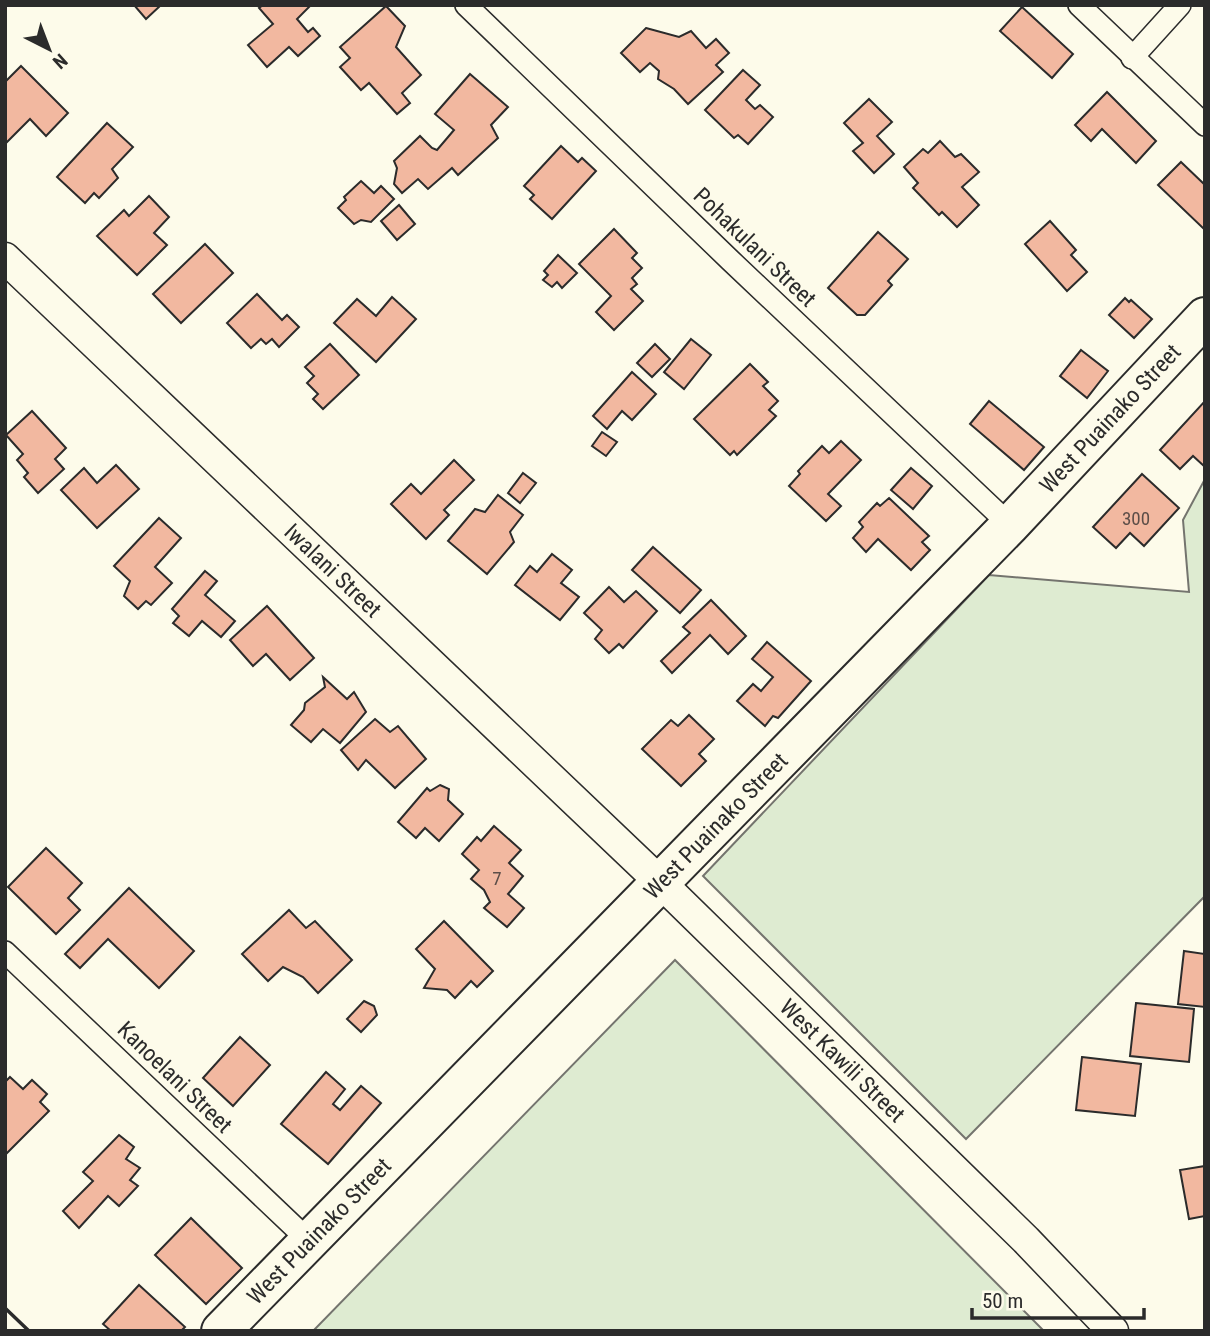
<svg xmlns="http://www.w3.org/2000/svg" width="1210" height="1336" viewBox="0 0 1210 1336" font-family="'Roboto Condensed',sans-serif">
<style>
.green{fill:#deebd1;stroke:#74746e;stroke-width:2}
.building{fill:#f2b8a0;stroke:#2b2b2b;stroke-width:2}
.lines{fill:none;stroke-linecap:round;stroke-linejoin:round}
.street-casing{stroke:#2b2b2b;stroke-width:24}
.secondary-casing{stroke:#2b2b2b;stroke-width:33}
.highway-casing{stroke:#2b2b2b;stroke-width:42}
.street{stroke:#fdfbea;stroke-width:21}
.secondary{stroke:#fdfbea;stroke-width:30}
.highway{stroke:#fdfbea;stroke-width:38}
.wall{stroke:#2b2b2b;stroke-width:3.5}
.labels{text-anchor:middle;stroke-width:5;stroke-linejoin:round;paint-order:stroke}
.number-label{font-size:19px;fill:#5d4e48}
.street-label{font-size:23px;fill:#2b2b2b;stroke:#fdfbea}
</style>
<rect width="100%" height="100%" fill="#fdfbea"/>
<!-- green -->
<g class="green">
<polygon points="1205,479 1205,896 966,1139 703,876 989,575 1189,592 1183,520"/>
<polygon points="675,960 1044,1331 313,1331"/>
</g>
<!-- building -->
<g class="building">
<polygon points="134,5 161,5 146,19"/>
<polygon points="263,5 311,5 297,19 308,32 313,28 320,36 298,56 289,47 267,67 248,45 273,24 259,8"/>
<polygon points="386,6 405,26 396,47 421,75 402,93 410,103 397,114 369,83 361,90 340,67 350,58 340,47"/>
<polygon points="1022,7 1073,54 1052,78 1000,31"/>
<polygon points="646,28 679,37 691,31 706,48 716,39 729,53 716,65 723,72 688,104 674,89 658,79 659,71 650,63 640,72 621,53"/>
<polygon points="21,66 68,113 46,136 30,119 5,144 5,82"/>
<polygon points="743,70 760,85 746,100 755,109 760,105 773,117 748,144 738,135 734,138 705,110"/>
<polygon points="470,74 508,107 491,125 498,138 458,175 452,168 428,189 418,179 402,193 394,184 397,168 394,161 420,136 432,148 437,150 454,130 435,114"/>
<polygon points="1107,92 1156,141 1136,163 1102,129 1091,141 1075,125"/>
<polygon points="869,99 892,122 877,136 894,154 874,173 853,151 863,143 844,123"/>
<polygon points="107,123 133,147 112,169 118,178 99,198 94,193 85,203 57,177"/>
<polygon points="940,141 955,157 961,154 979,172 962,187 979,205 957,227 942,212 939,215 913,188 918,183 904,167 923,149 928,153"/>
<polygon points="561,146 578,162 582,158 596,171 552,219 530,199 534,195 524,186"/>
<polygon points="1181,162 1205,185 1205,230 1158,185"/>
<polygon points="361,181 374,193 381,186 394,199 371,222 361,220 354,224 338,208 346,200 344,197"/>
<polygon points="149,196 169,217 154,233 167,245 137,275 97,236 124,210 129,216"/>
<polygon points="399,205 415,224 397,240 381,221"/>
<polygon points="1050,221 1076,250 1071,255 1087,272 1067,291 1025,244"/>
<polygon points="614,229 637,253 632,258 642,268 632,278 637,284 631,289 643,301 614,330 596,312 611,296 579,264"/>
<polygon points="878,232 908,259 888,281 892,285 865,315 857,315 828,288"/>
<polygon points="205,244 233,273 181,323 153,294"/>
<polygon points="558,255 577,273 562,288 557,282 552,287 543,280 548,275 544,271"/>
<polygon points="257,294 282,320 287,315 299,327 279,347 272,339 266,344 261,339 251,348 227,323"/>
<polygon points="392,297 416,319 376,362 334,323 357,299 376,316"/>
<polygon points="1125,298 1129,302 1131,300 1152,319 1134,338 1109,315"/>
<polygon points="691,339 711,355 684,389 664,372"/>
<polygon points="330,344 359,375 323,409 313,399 318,394 307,383 314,376 305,367"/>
<polygon points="655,344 670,359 652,377 637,363"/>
<polygon points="1081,350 1108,371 1087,398 1060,376"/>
<polygon points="750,364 768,382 763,386 778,401 769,410 776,416 737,455 734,451 730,455 694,419"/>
<polygon points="632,372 656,394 632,420 622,411 607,429 593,416"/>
<polygon points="989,401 1044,447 1024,470 970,424"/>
<polygon points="1205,401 1205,467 1193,456 1180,469 1160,450"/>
<polygon points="32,411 66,448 55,459 64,469 38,493 24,477 28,473 17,460 23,454 6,435"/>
<polygon points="602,432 617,442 606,456 592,446"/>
<polygon points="841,441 861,460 828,494 841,506 826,521 789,486 800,474 798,471 822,446 829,453"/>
<polygon points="454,460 474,480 444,510 449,515 426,539 391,504 411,484 421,494"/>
<polygon points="116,465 139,489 97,528 61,490 84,468 97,483"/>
<polygon points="911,468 932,486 913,509 891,490"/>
<polygon points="523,473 536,483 520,503 508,493"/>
<polygon points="1142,474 1179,508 1144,546 1130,533 1116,548 1093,527"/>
<polygon points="498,495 523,515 510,532 514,542 487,574 448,541 475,509 485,512"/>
<polygon points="889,498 929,536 922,542 930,550 911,570 878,539 866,552 853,538 863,527 859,522 877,503 880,506"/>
<polygon points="159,518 181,538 155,567 172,583 151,605 146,601 138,609 124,596 130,581 114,566"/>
<polygon points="653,547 701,590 680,613 632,570"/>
<polygon points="552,554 572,570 561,583 579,597 560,620 515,585 530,566 537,572"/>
<polygon points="205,571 217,581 205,595 235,621 221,637 202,621 189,636 173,623 179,616 172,609"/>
<polygon points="609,587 624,602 636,591 657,611 623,648 619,644 609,653 595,639 602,630 584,613"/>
<polygon points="711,600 746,636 728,654 710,635 672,673 661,661 690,633 683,627"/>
<polygon points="267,606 314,658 290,680 266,654 253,666 230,640"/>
<polygon points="767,642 811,681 778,718 773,716 765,726 737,701 753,684 761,691 773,677 752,659"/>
<polygon points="323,677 347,699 354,692 366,712 340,743 323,729 311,742 291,725 304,710 305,703 325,687"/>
<polygon points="689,715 714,739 699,754 706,761 681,786 642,749 671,720 678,726"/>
<polygon points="375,719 390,732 398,726 426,759 395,788 366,760 358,770 341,750"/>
<polygon points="440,785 449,789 448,800 463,814 439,841 425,828 416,838 398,822 427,788 430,791"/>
<polygon points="494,826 521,850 509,863 523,876 508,894 524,908 507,927 484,908 490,902 484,890 471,879 479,870 462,854 477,837 481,841"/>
<polygon points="46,848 82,883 68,898 80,910 56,934 8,887"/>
<polygon points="129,888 194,951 159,988 108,939 80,968 65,954"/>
<polygon points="289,910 306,928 315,921 352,960 318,993 303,977 283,967 268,981 242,954"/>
<polygon points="444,921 493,971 477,987 471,981 455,998 447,990 424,988 435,969 416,949"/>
<polygon points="1184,951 1205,954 1205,1007 1178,1004"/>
<polygon points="364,1001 374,1006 377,1015 361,1032 347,1019"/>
<polygon points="1136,1003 1194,1009 1189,1062 1130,1056"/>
<polygon points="240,1037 270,1065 233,1106 203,1078"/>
<polygon points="1082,1057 1141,1064 1135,1116 1076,1110"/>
<polygon points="326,1072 345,1089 333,1104 340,1110 361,1086 381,1103 328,1164 281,1124"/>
<polygon points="10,1077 23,1089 32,1080 47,1094 40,1102 49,1111 5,1155 5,1082"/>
<polygon points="119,1135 134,1147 126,1159 140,1168 130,1180 138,1186 119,1206 108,1196 79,1228 63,1211 93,1181 83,1172"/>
<polygon points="1205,1166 1205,1216 1189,1219 1180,1170"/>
<polygon points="191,1218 242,1268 206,1304 155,1255"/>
<polygon points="139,1285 185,1327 181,1331 111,1331 103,1324"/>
</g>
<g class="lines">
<!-- street casing -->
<g class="street-casing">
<g id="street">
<polyline points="466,5 730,260 1010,525"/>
<polyline points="1079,5 1205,125"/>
<polyline points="1132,58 1180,5"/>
<polyline points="5,952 308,1240"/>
</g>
</g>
<!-- secondary casing -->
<g class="secondary-casing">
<g id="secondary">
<path id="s1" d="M5,258L660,882L1026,1240L1113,1331"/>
</g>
</g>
<!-- highway casing -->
<g class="highway-casing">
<g id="highway">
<path id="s2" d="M221,1331L1010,525L1205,317"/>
</g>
</g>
<!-- street -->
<use href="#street" class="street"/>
<!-- secondary -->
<use href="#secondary" class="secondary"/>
<!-- highway -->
<use href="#highway" class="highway"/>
<!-- wall -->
<polyline class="wall" points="5,1308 29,1331"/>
</g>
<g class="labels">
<!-- number labels -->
<g class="number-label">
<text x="1136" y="525">300</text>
<text x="497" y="885">7</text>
</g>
<!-- street labels -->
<g class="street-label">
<text transform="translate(755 247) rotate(44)" y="8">Pohakulani Street</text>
<text dy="8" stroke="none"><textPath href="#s2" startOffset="1274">West Puainako Street</textPath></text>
<text dy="8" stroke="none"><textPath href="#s1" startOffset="453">Iwalani Street</textPath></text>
<text dy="8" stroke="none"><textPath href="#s2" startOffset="707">West Puainako Street</textPath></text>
<text dy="8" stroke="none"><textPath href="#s1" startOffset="1160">West Kawili Street</textPath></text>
<text transform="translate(175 1077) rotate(44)" y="8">Kanoelani Street</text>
<text dy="8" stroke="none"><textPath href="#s2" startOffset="140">West Puainako Street</textPath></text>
</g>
</g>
<!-- border -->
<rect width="1210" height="1336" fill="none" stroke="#2b2b2b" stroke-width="14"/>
<!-- north arrow -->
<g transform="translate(49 49) rotate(138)" stroke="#fdfbea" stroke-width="5" paint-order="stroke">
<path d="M0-5L12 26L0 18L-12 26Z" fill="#2b2b2b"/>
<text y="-10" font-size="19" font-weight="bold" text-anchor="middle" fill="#2b2b2b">N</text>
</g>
<!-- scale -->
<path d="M972 1308v10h172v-10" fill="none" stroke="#2b2b2b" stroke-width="3.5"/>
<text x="982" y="1308" font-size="21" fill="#2b2b2b" stroke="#fdfbea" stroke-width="5" paint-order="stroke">50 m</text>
</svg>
